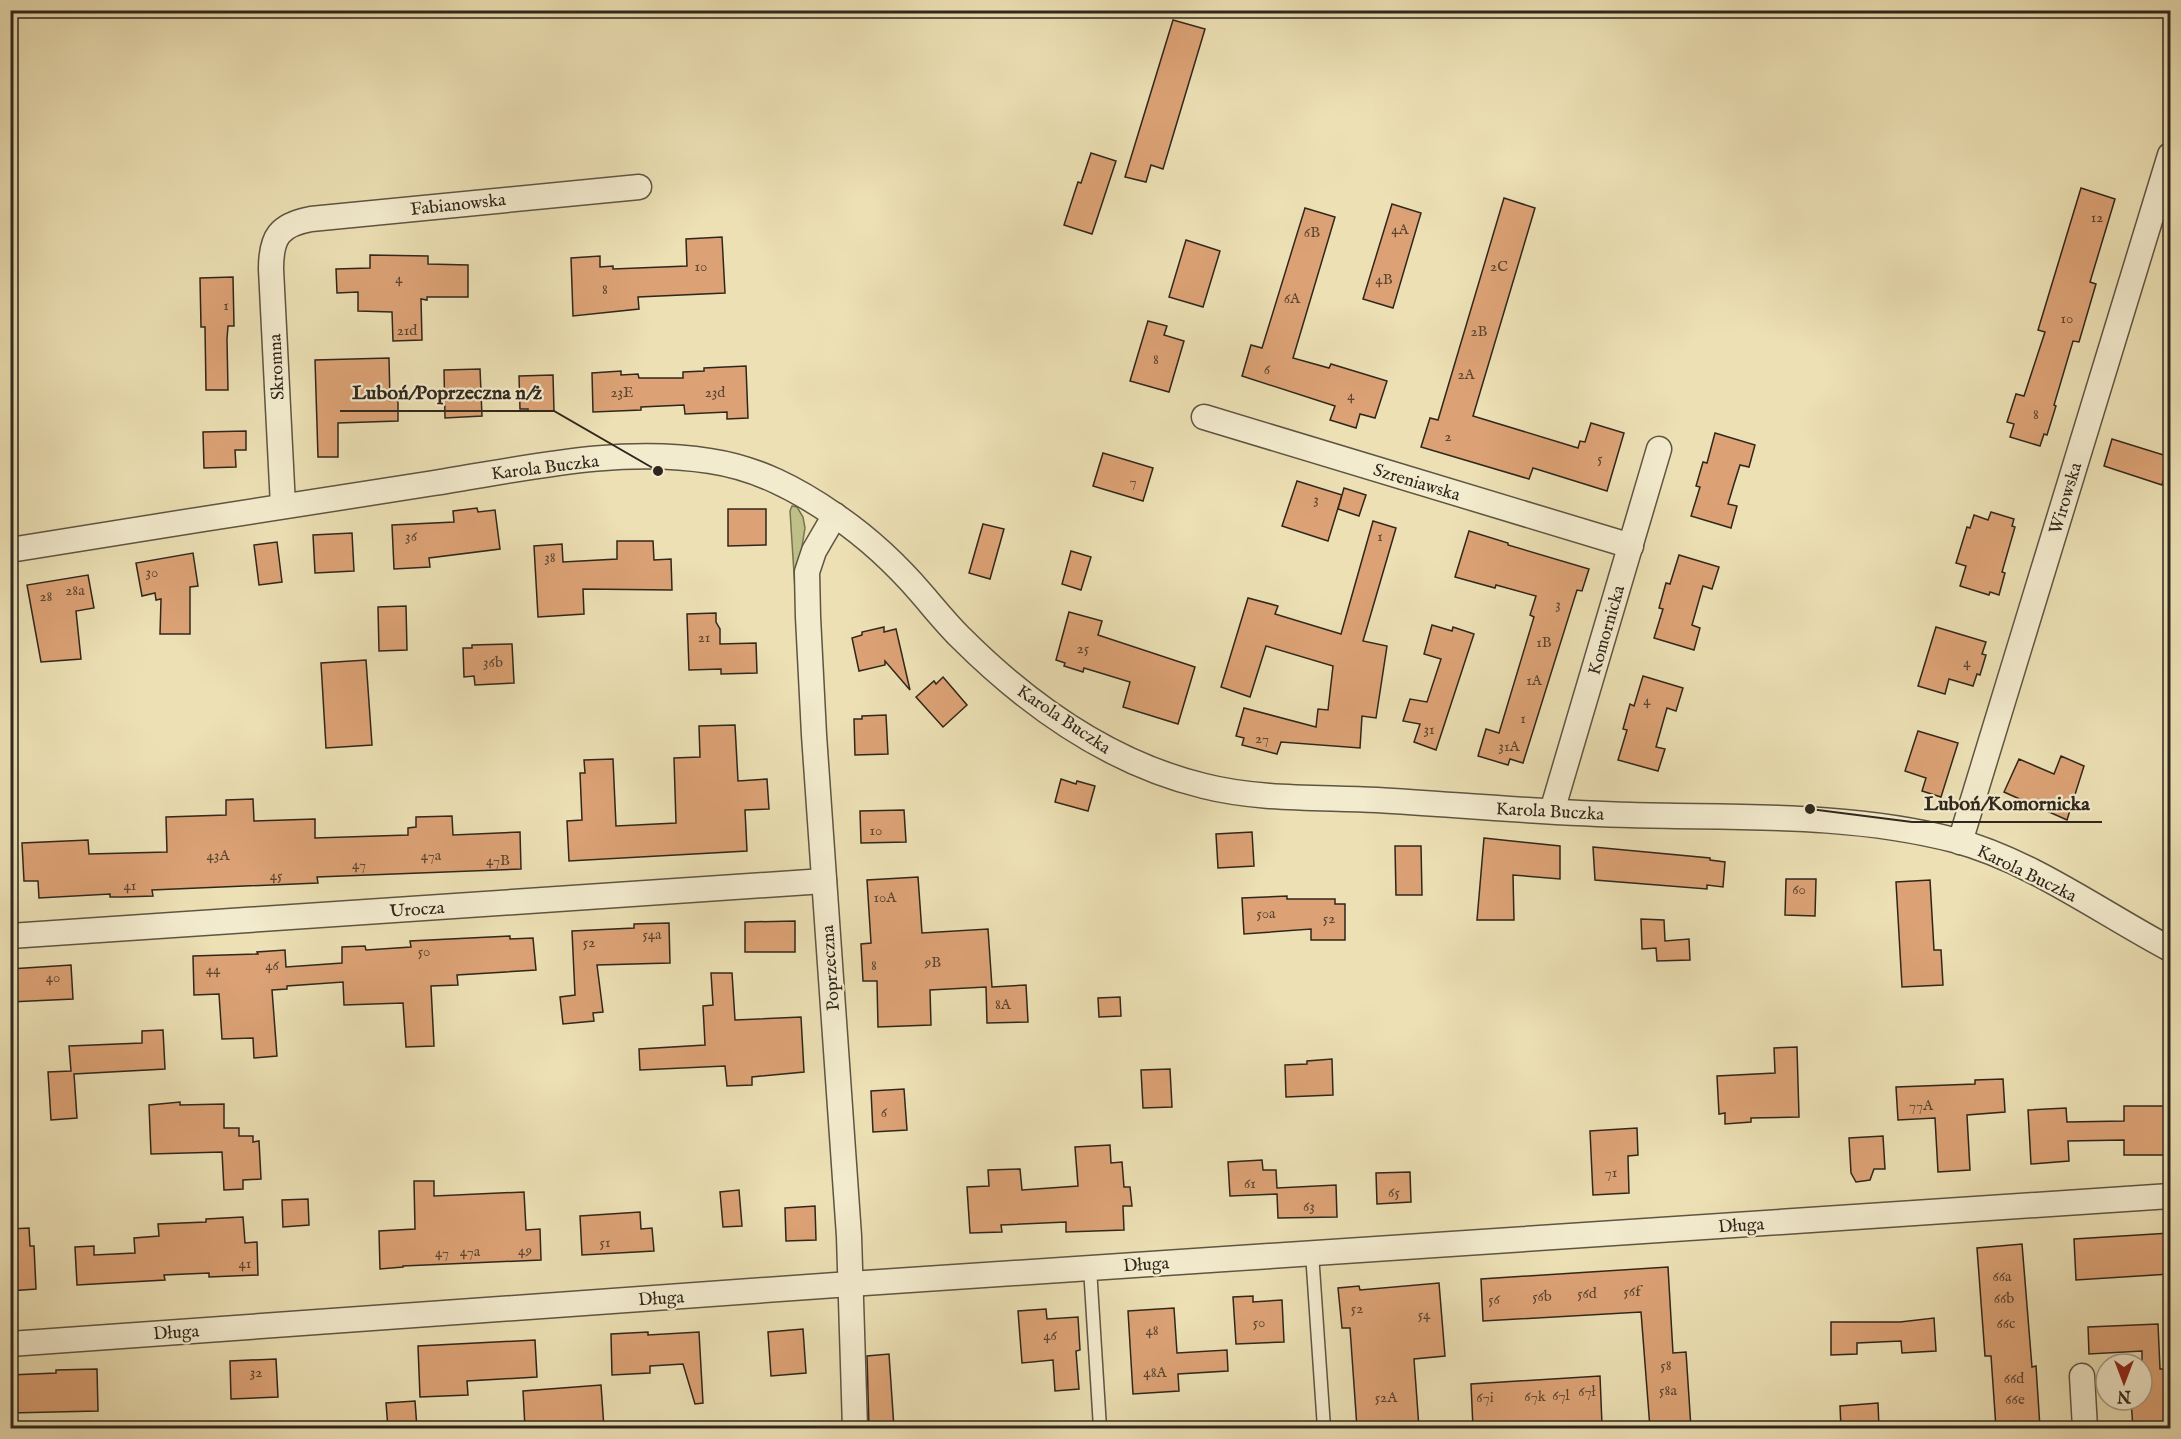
<svg xmlns="http://www.w3.org/2000/svg" width="2181" height="1439" viewBox="0 0 2181 1439" font-family="'IM FELL English',serif">
<style>
.green{fill:#bfc088;stroke:#787452;stroke-width:1.5}
.building{fill:#dca275;stroke:#30271c;stroke-width:1.5}
.lines{fill:none;stroke-linecap:round;stroke-linejoin:round}
.lane-casing{stroke:#5f5542;stroke-width:15}
.street-casing{stroke:#5f5542;stroke-width:27}
.lane{stroke:#f3ebce;stroke-width:12}
.street{stroke:#f3ebce;stroke-width:24}
.labels{text-anchor:middle;stroke-width:4.5;stroke-linejoin:round;paint-order:stroke}
.number-label{font-size:15px;fill:#5b4632}
.street-label{font-size:18px;fill:#30271c;stroke:#f3ebce}
.leader{fill:none;stroke:#30271c;stroke-width:2}
.callout-dot{fill:#30271c;stroke:#f3ebce;stroke-width:2}
.callout-label{font-size:20px;text-anchor:middle;font-weight:bold;fill:#30271c;stroke:#f3ebce;stroke-width:4.5;stroke-linejoin:round;paint-order:stroke}
</style>
<rect width="100%" height="100%" fill="#ece0b4"/>
<filter id="stains"><feTurbulence type="fractalNoise" baseFrequency=".00333" numOctaves="4"/><feColorMatrix values="0 0 0 0 .2 0 0 0 0 .09 0 0 0 0 .02 0 0 0 .5 -.17"/></filter>
<radialGradient id="worn" r=".72"><stop offset=".6" stop-color="#630" stop-opacity="0"/><stop offset="1" stop-color="#630" stop-opacity=".3"/></radialGradient>
<!-- green -->
<polygon class="green" points="792,506 797,507 803,517 805,528 795,589 790,511"/>
<!-- building -->
<g class="building">
<polygon points="1173,20 1205,29 1163,169 1151,165 1146,182 1125,177"/>
<polygon points="1091,153 1116,161 1092,234 1064,225 1078,182 1081,183"/>
<polygon points="2081,188 2115,199 2090,282 2096,284 2079,342 2073,341 2054,405 2056,406 2047,435 2044,434 2040,446 2010,437 2014,424 2007,422 2016,394 2024,396 2045,332 2038,330"/>
<polygon points="1504,198 1535,208 1473,416 1578,448 1580,441 1585,442 1591,423 1624,433 1607,491 1533,468 1529,479 1421,447 1430,418 1438,420"/>
<polygon points="1392,204 1421,213 1393,308 1363,299"/>
<polygon points="1305,208 1335,217 1293,358 1329,368 1331,364 1387,381 1375,418 1360,414 1356,428 1330,420 1335,406 1242,376 1251,345 1262,348"/>
<polygon points="722,237 725,293 638,297 639,309 573,316 571,258 600,256 600,267 613,266 613,269 687,266 686,239"/>
<polygon points="1186,240 1220,251 1203,307 1169,297"/>
<polygon points="370,255 428,256 428,264 468,265 468,297 427,297 427,300 421,299 422,340 393,341 392,312 358,311 358,292 337,293 336,269 370,268"/>
<polygon points="233,277 234,326 228,326 227,339 228,390 206,390 205,327 201,327 200,278"/>
<polygon points="1148,321 1167,326 1164,335 1184,341 1169,392 1130,381"/>
<polygon points="389,358 390,401 398,400 398,421 338,423 338,457 318,457 315,360"/>
<polygon points="746,366 748,418 727,419 727,412 685,414 684,405 641,407 641,410 593,412 592,373 621,371 621,375 638,374 639,378 683,378 683,372 704,371 704,368"/>
<polygon points="480,369 482,416 445,418 444,370"/>
<polygon points="553,375 554,411 528,411 528,409 520,409 519,376"/>
<polygon points="246,431 246,450 235,450 236,467 204,468 203,432"/>
<polygon points="1715,433 1755,445 1749,467 1740,465 1734,484 1728,504 1737,506 1731,528 1691,516 1700,487 1696,486 1703,462 1707,463"/>
<polygon points="2112,439 2170,457 2162,485 2104,466"/>
<polygon points="1103,453 1153,468 1143,501 1093,486"/>
<polygon points="1297,481 1342,495 1328,541 1282,526"/>
<polygon points="1344,488 1366,495 1359,516 1338,509"/>
<polygon points="477,508 478,512 495,510 500,549 429,558 430,567 394,569 392,525 454,522 453,511"/>
<polygon points="728,509 766,509 766,545 728,546"/>
<polygon points="1991,512 2014,519 2012,526 2015,527 2002,572 2005,573 1999,595 1990,592 1989,595 1960,586 1966,566 1956,563 1967,527 1970,528 1974,515 1988,520"/>
<polygon points="1373,521 1396,528 1363,641 1387,646 1376,718 1362,716 1360,748 1281,742 1277,754 1242,745 1244,738 1236,736 1244,708 1316,727 1318,709 1328,710 1333,666 1266,646 1250,697 1221,687 1248,598 1278,606 1275,614 1341,634"/>
<polygon points="983,524 1004,529 990,579 969,573"/>
<polygon points="1469,531 1508,543 1508,545 1589,569 1582,591 1577,590 1523,763 1510,759 1508,765 1478,756 1486,729 1499,733 1534,617 1530,615 1536,596 1496,585 1495,588 1455,577"/>
<polygon points="352,533 354,571 315,573 313,535"/>
<polygon points="617,541 653,541 654,560 671,559 672,590 583,589 584,614 538,617 534,546 562,544 563,562 617,559"/>
<polygon points="277,542 282,582 259,585 254,545"/>
<polygon points="1071,551 1091,557 1081,590 1062,584"/>
<polygon points="193,553 198,586 190,587 190,634 160,634 161,599 156,600 155,593 142,596 136,563"/>
<polygon points="1679,555 1719,567 1712,589 1703,586 1692,625 1700,628 1694,650 1654,638 1663,609 1659,608 1666,583 1670,584"/>
<polygon points="88,575 94,608 76,611 81,659 41,662 27,585"/>
<polygon points="406,606 407,650 379,651 378,607"/>
<polygon points="1069,612 1102,621 1098,635 1195,667 1178,724 1123,707 1130,682 1084,668 1083,672 1064,666 1065,663 1056,660"/>
<polygon points="716,613 716,622 720,629 720,644 756,643 757,673 721,674 721,669 689,670 687,614"/>
<polygon points="1432,625 1452,631 1453,627 1474,634 1436,750 1414,742 1420,724 1403,721 1410,699 1427,702 1441,659 1424,654"/>
<polygon points="884,627 884,632 896,629 910,690 885,661 885,665 859,671 852,638 862,635 862,632"/>
<polygon points="1936,627 1986,642 1982,654 1986,655 1980,675 1977,674 1973,686 1949,679 1945,694 1918,686"/>
<polygon points="512,644 514,683 475,685 474,676 464,677 463,648 472,648 472,645"/>
<polygon points="366,660 372,745 326,748 321,663"/>
<polygon points="1643,676 1683,688 1676,711 1667,708 1656,747 1665,749 1658,771 1618,760 1627,730 1623,729 1630,704 1634,706"/>
<polygon points="943,677 967,705 943,727 916,697 934,681 936,684"/>
<polygon points="886,715 888,754 855,755 854,719 862,719 862,716"/>
<polygon points="735,725 738,781 767,779 769,809 745,810 747,851 569,861 567,821 582,820 580,773 585,773 584,760 613,759 616,826 676,823 674,758 700,757 699,726"/>
<polygon points="1918,731 1958,743 1941,797 1922,791 1926,778 1905,771"/>
<polygon points="2061,756 2084,766 2067,820 2004,792 2019,759 2054,774"/>
<polygon points="1061,779 1076,784 1077,781 1095,786 1088,811 1055,802"/>
<polygon points="253,799 254,821 315,819 315,838 408,835 408,828 416,827 416,817 452,816 453,835 520,832 521,869 317,877 318,883 152,890 153,896 122,897 110,897 110,894 39,898 38,881 24,881 22,843 88,840 89,854 167,852 166,817 226,815 226,800"/>
<polygon points="904,810 906,842 861,843 860,811"/>
<polygon points="1252,832 1254,866 1218,868 1216,834"/>
<polygon points="1484,838 1560,846 1560,879 1513,875 1514,920 1477,920"/>
<polygon points="1395,846 1421,846 1422,895 1396,895"/>
<polygon points="1593,847 1710,858 1710,860 1725,862 1723,887 1707,885 1707,889 1595,880"/>
<polygon points="918,877 922,933 988,929 992,987 1026,985 1028,1022 987,1023 986,987 930,990 931,1025 878,1027 877,981 863,981 861,944 871,943 867,880"/>
<polygon points="1786,879 1816,879 1815,916 1785,915"/>
<polygon points="1930,880 1934,950 1941,950 1943,985 1902,987 1896,882"/>
<polygon points="1287,896 1287,899 1335,899 1335,904 1345,904 1345,940 1311,940 1311,929 1244,934 1242,898"/>
<polygon points="1641,919 1664,920 1665,941 1689,939 1690,960 1657,961 1656,948 1642,949"/>
<polygon points="795,921 795,952 745,952 745,922"/>
<polygon points="669,923 670,963 597,965 603,1012 593,1013 594,1021 563,1024 560,997 575,995 572,931 634,928 634,924"/>
<polygon points="510,936 510,939 533,938 536,970 457,975 458,985 431,986 434,1046 406,1047 403,1003 344,1005 343,982 287,986 287,989 272,990 277,1056 254,1058 253,1038 222,1039 219,994 194,995 193,956 258,954 257,952 285,950 286,967 342,963 342,947 365,946 366,950 411,947 410,941"/>
<polygon points="71,965 73,999 10,1002 10,969"/>
<polygon points="711,973 732,973 735,1020 801,1017 804,1072 752,1077 752,1085 727,1086 725,1066 640,1070 639,1049 705,1045 703,1006 713,1005"/>
<polygon points="1120,997 1121,1016 1099,1017 1098,998"/>
<polygon points="163,1030 165,1069 74,1074 77,1118 51,1120 48,1072 71,1071 69,1046 142,1043 142,1031"/>
<polygon points="1797,1047 1799,1117 1751,1118 1751,1122 1725,1124 1725,1113 1719,1114 1717,1076 1775,1073 1774,1048"/>
<polygon points="1332,1059 1333,1095 1286,1097 1285,1065 1307,1064 1307,1061"/>
<polygon points="1170,1069 1172,1107 1143,1108 1141,1070"/>
<polygon points="2003,1079 2005,1112 1967,1115 1970,1170 1938,1172 1935,1118 1898,1120 1896,1087 1975,1084 1975,1080"/>
<polygon points="904,1089 907,1130 873,1132 871,1091"/>
<polygon points="180,1102 180,1105 224,1104 224,1128 239,1128 239,1136 253,1136 253,1142 259,1141 261,1179 243,1180 243,1189 224,1190 222,1152 151,1154 149,1105"/>
<polygon points="2124,1106 2170,1106 2170,1155 2124,1155 2124,1140 2068,1141 2069,1161 2031,1164 2028,1110 2066,1108 2067,1122 2124,1121"/>
<polygon points="1637,1128 1638,1155 1628,1156 1629,1193 1593,1195 1590,1131"/>
<polygon points="1883,1136 1885,1169 1874,1169 1870,1180 1856,1182 1851,1173 1849,1138"/>
<polygon points="1110,1145 1111,1163 1122,1162 1124,1187 1130,1187 1132,1206 1123,1206 1124,1230 1066,1232 1066,1222 1001,1225 1002,1232 970,1233 967,1187 989,1186 988,1170 1020,1169 1022,1190 1078,1186 1075,1147"/>
<polygon points="1262,1160 1263,1170 1276,1170 1277,1188 1336,1185 1337,1217 1278,1218 1277,1194 1230,1196 1228,1162"/>
<polygon points="1410,1172 1411,1202 1377,1204 1376,1173"/>
<polygon points="414,1181 434,1181 434,1196 524,1192 526,1230 540,1229 541,1260 403,1266 403,1267 380,1269 379,1231 415,1229"/>
<polygon points="739,1190 742,1226 723,1227 720,1192"/>
<polygon points="308,1199 309,1225 283,1227 282,1200"/>
<polygon points="815,1206 816,1240 786,1241 785,1208"/>
<polygon points="640,1212 641,1229 652,1228 654,1251 582,1255 580,1216"/>
<polygon points="243,1217 245,1243 257,1242 258,1275 209,1277 209,1273 164,1275 165,1280 77,1285 75,1247 94,1246 94,1255 135,1253 134,1238 159,1236 158,1224 206,1222 206,1219"/>
<polygon points="29,1228 30,1246 34,1246 36,1289 10,1291 10,1229"/>
<polygon points="2170,1233 2170,1274 2076,1280 2074,1239"/>
<polygon points="2022,1244 2032,1367 2036,1366 2040,1428 1996,1428 1991,1356 1985,1356 1977,1248"/>
<polygon points="1668,1267 1673,1353 1686,1352 1691,1428 1650,1428 1641,1312 1483,1321 1481,1279"/>
<polygon points="1439,1283 1445,1356 1414,1359 1419,1428 1357,1428 1350,1328 1342,1328 1338,1288 1359,1286 1360,1290"/>
<polygon points="1253,1296 1253,1302 1282,1300 1284,1342 1236,1344 1233,1297"/>
<polygon points="1174,1308 1177,1353 1227,1350 1228,1371 1178,1374 1179,1391 1133,1394 1128,1311"/>
<polygon points="1046,1309 1047,1319 1078,1317 1080,1350 1076,1351 1079,1389 1055,1391 1053,1360 1022,1363 1018,1311"/>
<polygon points="1934,1318 1936,1351 1902,1353 1901,1341 1857,1343 1857,1354 1831,1355 1831,1322 1900,1322"/>
<polygon points="2158,1324 2160,1369 2170,1369 2170,1428 2133,1428 2131,1400 2142,1400 2142,1351 2089,1354 2088,1327"/>
<polygon points="803,1329 806,1373 771,1376 768,1332"/>
<polygon points="648,1332 648,1335 699,1332 703,1403 695,1404 683,1364 650,1366 650,1373 612,1375 611,1334"/>
<polygon points="535,1340 537,1377 467,1381 468,1395 420,1397 418,1346"/>
<polygon points="889,1354 894,1428 869,1428 867,1356"/>
<polygon points="276,1359 278,1397 231,1399 230,1361"/>
<polygon points="97,1369 98,1411 10,1413 10,1375 56,1373 56,1370"/>
<polygon points="1600,1376 1602,1425 1544,1428 1473,1428 1471,1384"/>
<polygon points="601,1385 604,1428 525,1428 523,1391"/>
<polygon points="415,1401 417,1428 388,1428 386,1403"/>
<polygon points="1878,1403 1879,1428 1841,1428 1840,1406"/>
</g>
<g class="lines">
<!-- lane casing -->
<g class="lane-casing">
<g id="lane">
<polyline points="1312,1253 1324,1428"/>
<polyline points="1090,1268 1100,1428"/>
</g>
</g>
<!-- street casing -->
<g class="street-casing">
<g id="street">
<polyline points="1204,417 1631,546"/>
<path d="M283,506L271,269C271,237 279,225 311,219L639,187"/>
<polyline points="835,515 814,551 807,572 808,617 814,735 849,1236 855,1428"/>
<path d="M10,550C151,527 293,505 434,483C524,469 619,446 710,461C757,468 797,489 836,516C868,538 896,564 921,593C934,608 946,623 960,637C1028,705 1109,763 1204,786C1259,800 1320,797 1377,800C1461,805 1546,813 1631,815C1738,818 1850,813 1954,840C2032,861 2100,912 2170,949"/>
<polyline points="1552,811 1659,449"/>
<polyline points="1960,842 2170,155"/>
<polyline points="10,936 824,881"/>
<polyline points="10,1344 850,1284 2170,1196"/>
<polyline points="2082,1376 2085,1428"/>
</g>
</g>
<!-- lane -->
<use href="#lane" class="lane"/>
<!-- street -->
<use href="#street" class="street"/>
</g>
<g class="labels">
<!-- number labels -->
<g class="number-label">
<text x="2097" y="222">12</text>
<text x="1400" y="234">4A</text>
<text x="1312" y="237">6B</text>
<text x="701" y="271">10</text>
<text x="1499" y="271">2C</text>
<text x="399" y="283">4</text>
<text x="1384" y="284">4B</text>
<text x="605" y="294">8</text>
<text x="1292" y="303">6A</text>
<text x="226" y="310">1</text>
<text x="2067" y="323">10</text>
<text x="407" y="335">21d</text>
<text x="1479" y="336">2B</text>
<text x="1156" y="364">8</text>
<text x="1267" y="374">6</text>
<text x="1466" y="379">2A</text>
<text x="622" y="397">23E</text>
<text x="715" y="397">23d</text>
<text x="1351" y="400">4</text>
<text x="2036" y="419">8</text>
<text x="1448" y="441">2</text>
<text x="1600" y="463">5</text>
<text x="1133" y="486">7</text>
<text x="1316" y="504">3</text>
<text x="411" y="541">36</text>
<text x="1380" y="541">1</text>
<text x="550" y="562">38</text>
<text x="152" y="577">30</text>
<text x="75" y="595">28a</text>
<text x="46" y="601">28</text>
<text x="1558" y="609">3</text>
<text x="704" y="642">21</text>
<text x="1544" y="647">1B</text>
<text x="1083" y="653">25</text>
<text x="493" y="667">36b</text>
<text x="1967" y="667">4</text>
<text x="1534" y="685">1A</text>
<text x="1647" y="705">4</text>
<text x="1523" y="723">1</text>
<text x="1429" y="734">31</text>
<text x="1262" y="743">27</text>
<text x="1509" y="751">31A</text>
<text x="876" y="835">10</text>
<text x="218" y="860">43A</text>
<text x="431" y="860">47a</text>
<text x="498" y="865">47B</text>
<text x="359" y="869">47</text>
<text x="276" y="880">45</text>
<text x="130" y="890">41</text>
<text x="1799" y="894">60</text>
<text x="885" y="902">10A</text>
<text x="1266" y="918">50a</text>
<text x="1329" y="923">52</text>
<text x="652" y="939">54a</text>
<text x="589" y="947">52</text>
<text x="424" y="956">50</text>
<text x="933" y="967">9B</text>
<text x="272" y="970">46</text>
<text x="874" y="970">8</text>
<text x="213" y="974">44</text>
<text x="53" y="982">40</text>
<text x="1003" y="1009">8A</text>
<text x="1921" y="1110">77A</text>
<text x="884" y="1117">6</text>
<text x="1611" y="1177">71</text>
<text x="1250" y="1188">61</text>
<text x="1394" y="1197">65</text>
<text x="1309" y="1211">63</text>
<text x="605" y="1247">51</text>
<text x="525" y="1255">49</text>
<text x="470" y="1256">47a</text>
<text x="442" y="1257">47</text>
<text x="245" y="1268">41</text>
<text x="2002" y="1281">66a</text>
<text x="1632" y="1296">56f</text>
<text x="1587" y="1298">56d</text>
<text x="1542" y="1301">56b</text>
<text x="2004" y="1303">66b</text>
<text x="1494" y="1304">56</text>
<text x="1357" y="1313">52</text>
<text x="1424" y="1319">54</text>
<text x="1259" y="1327">50</text>
<text x="2006" y="1328">66c</text>
<text x="1152" y="1335">48</text>
<text x="1050" y="1340">46</text>
<text x="1666" y="1370">58</text>
<text x="256" y="1377">32</text>
<text x="1155" y="1377">48A</text>
<text x="2014" y="1383">66d</text>
<text x="1668" y="1395">58a</text>
<text x="1587" y="1396">67ł</text>
<text x="1561" y="1400">67l</text>
<text x="1535" y="1401">67k</text>
<text x="1386" y="1402">52A</text>
<text x="1485" y="1402">67i</text>
<text x="2015" y="1404">66e</text>
</g>
<!-- street labels -->
<g class="street-label">
<text transform="translate(458 204) rotate(-6)" y="6">Fabianowska</text>
<text transform="translate(276 367) rotate(-93)" y="6">Skromna</text>
<text transform="translate(545 467) rotate(-7)" y="6">Karola Buczka</text>
<text transform="translate(1417 482) rotate(17)" y="6">Szreniawska</text>
<text transform="translate(2065 498) rotate(-73)" y="6">Wirowska</text>
<text transform="translate(1606 630) rotate(-74)" y="6">Komornicka</text>
<text transform="translate(1064 719) rotate(34)" y="6">Karola Buczka</text>
<text transform="translate(1550 811) rotate(3)" y="6">Karola Buczka</text>
<text transform="translate(2027 873) rotate(26)" y="6">Karola Buczka</text>
<text transform="translate(417 909) rotate(-4)" y="6">Urocza</text>
<text transform="translate(830 968) rotate(-94)" y="6">Poprzeczna</text>
<text transform="translate(1741 1225) rotate(-4)" y="6">Długa</text>
<text transform="translate(1146 1264) rotate(-4)" y="6">Długa</text>
<text transform="translate(661 1298) rotate(-4)" y="6">Długa</text>
<text transform="translate(176 1332) rotate(-4)" y="6">Długa</text>
</g>
</g>
<!-- callouts -->
<path class="leader" d="M658 471L554 411H340M1810 809L1912 822H2102"/>
<g class="callout-dot">
<circle cx="658" cy="471" r="6"/>
<circle cx="1810" cy="809" r="6"/>
</g>
<g class="callout-label">
<text x="447" y="399">Luboń/Poprzeczna n/ż</text>
<text x="2007" y="810">Luboń/Komornicka</text>
</g>
<!-- margin -->
<rect width="2181" height="1439" fill="none" stroke="#ece0b4" stroke-width="36"/>
<rect x="12" y="12" width="2157" height="1415" fill="none" stroke="#30271c" stroke-width="3"/>
<rect x="18" y="18" width="2145" height="1403" fill="none" stroke="#30271c" stroke-width="1.5"/>
<!-- north arrow -->
<g transform="translate(2124 1382) rotate(180)"><circle r="28" fill="#f3ebce" stroke="#a59d87" stroke-width="1.5"/>
<path d="M0-4.5L10 22L0 15L-10 22Z" fill="#8f2418"/>
<text y="-9" font-size="16" font-weight="bold" text-anchor="middle" fill="#30271c">N</text>
</g>
<rect width="100%" height="100%" filter="url(#stains)"/>
<rect width="100%" height="100%" fill="url(#worn)"/>
</svg>
